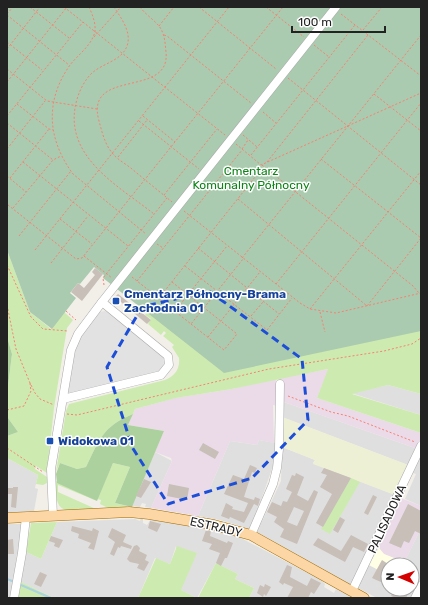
<svg xmlns="http://www.w3.org/2000/svg" width="428" height="605" viewBox="0 0 428 605" font-family="Rubik,sans-serif">
<style>
.residential{fill:#e0dfdf}
.industrial{fill:#ebdbe8}
.education{fill:#ffffe5}
.farmland{fill:#eef0d5}
.grass{fill:#cdebb0}
.forest{fill:#add19e}
.cemetery{fill:#aacbaf}
.parking{fill:#e2e2e2}
.lines{fill:none;stroke-linecap:round;stroke-linejoin:round}
.stream{stroke:#aad3df;stroke-width:2}
.building{fill:#c7bfb8;fill-rule:evenodd}
.minor-casing{stroke:#a9a9a9;stroke-width:9}
.major-casing{stroke:#a06b00;stroke-width:11}
.path{stroke:#fa8072;stroke-width:1;stroke-dasharray:2 2;stroke-linecap:butt}
.minor{stroke:#fff;stroke-width:8}
.major{stroke:#fcd6a4;stroke-width:10}
.marked{fill:none;stroke:#1d4ed8;stroke-width:3;stroke-dasharray:8 5;stroke-linejoin:round}
.transit-dot{fill:#1a4fb4;stroke:#fff;stroke-width:1.5}
.labels{text-anchor:middle;stroke-width:3;stroke-linejoin:round;paint-order:stroke}
.park-label{font-size:12px;fill:#0c8416;stroke:#fff}
.transit-label{font-size:12px;font-weight:bold;fill:#164399;stroke:#fff;text-anchor:start}
.street-label{font-size:12px;fill:#222;stroke:#fff}
</style>
<rect width="100%" height="100%" fill="#f2efe9"/>
<!-- residential -->
<g class="residential">
<polygon points="388,385 421,394 421,415 351,393"/>
<polygon points="284,402 415,448 408,465 282,417"/>
<polygon points="259,440 276,443 274,463 260,503 250,529 220,520 198,516 230,441 257,445"/>
<polygon points="282,447 315,460 313,463 395,495 351,585 257,532 281,481"/>
<polygon points="155,452 172,461 151,508 145,507 146,504 142,503 140,507 132,506"/>
<polygon points="421,456 421,506 405,499 416,474 413,473"/>
<polygon points="7,458 38,475 35,488 38,489 34,511 7,513"/>
<polygon points="141,518 143,519 143,523 147,525 151,519 158,520 218,531 241,538 321,580 325,584 324,587 334,593 336,589 354,598 249,598 254,588 235,579 238,574 216,563 197,598 181,590 176,546 170,564 155,558 138,598 54,598 21,582 26,552 41,559 57,522 135,519 140,521"/>
<polygon points="7,524 22,524 19,554 17,554 11,598 7,598"/>
<polygon points="421,528 421,583 414,598 377,598 358,588 369,565 388,575 388,589 412,589 412,565 403,565"/>
</g>
<!-- industrial -->
<g class="industrial">
<polygon points="329,369 317,398 421,433 421,439 415,448 284,402 279,378"/>
<polygon points="275,378 277,384 277,406 273,405 274,443 259,440 257,445 230,441 198,516 151,508 172,461 171,458 155,452 164,431 128,425 135,409 175,398 232,389"/>
<polygon points="401,498 421,506 421,528 406,559 401,557 399,560 384,554 379,548 377,550"/>
</g>
<!-- education -->
<polygon class="education" points="379,548 384,554 399,560 401,557 406,559 403,565 388,565 388,575 369,565"/>
<!-- farmland -->
<polygon class="farmland" points="282,417 408,465 395,495 313,464 315,460 282,447"/>
<!-- grass -->
<g class="grass">
<polygon points="7,250 30,312 51,329 64,312 73,320 67,328 54,408 47,473 36,466 35,469 47,477 47,483 43,485 36,484 38,475 7,458 7,436 18,432 8,418 8,386 12,354 7,337"/>
<path d="M157,299L421,313V394L388,385L352,394L421,415V433L317,398L328,369L232,389L176,398L135,409L133,414C102,427 100,439 86,467L77,469L60,463L56,472L66,411L69,404L165,380C175,376 180,369 179,358L172,347L174,345L163,336L166,333L164,331L161,335L148,324L151,319L145,315Z"/>
<polygon points="113,463 130,467 115,503 127,506 125,509 110,509 100,504 101,500 97,499"/>
<polygon points="351,478 360,482 330,534 321,529"/>
<path d="M56,481L97,501L58,485V492L96,509C86,509 62,516 58,503C55,497 56,488 56,481Z"/>
<polygon points="57,522 41,559 26,552 31,523"/>
<polygon points="177,546 197,553 181,590 197,598 138,598 156,558 170,564"/>
<polygon points="216,563 238,574 235,579 254,588 249,598 198,598"/>
<polygon points="21,582 54,598 18,598"/>
</g>
<!-- forest -->
<g class="forest">
<polygon points="7,337 12,354 8,386 8,418 18,432 7,436"/>
<path d="M133,414L128,425L164,431L132,507L115,503L130,467L113,463L97,501L57,483L56,474L60,463L77,469L86,467C100,439 102,427 133,414Z"/>
</g>
<!-- cemetery -->
<polygon class="cemetery" points="7,7 421,7 421,331 224,373 103,278 104,275 94,267 80,284 78,283 70,293 76,298 52,329 30,312 7,250"/>
<!-- parking -->
<polygon class="parking" points="105,311 111,313 163,356 164,362 163,367 158,372 70,394 68,392 74,355 81,335 100,312"/>
<g class="lines">
<!-- stream -->
<g class="stream">
<polyline points="7,579 12,581"/>
<polyline points="21,585 51,598"/>
</g>
</g>
<!-- building -->
<g class="building">
<polygon points="95,268 103,274 82,301 71,292 78,283 84,288 95,275 92,272"/>
<polygon points="118,294 151,320 147,324 115,297"/>
<polygon points="203,443 219,452 215,459 199,450"/>
<polygon points="250,465 257,468 255,473 252,472 244,497 254,500 255,497 260,499 258,506 254,504 244,523 230,517 229,519 221,516 226,503 233,507 232,509 244,512 248,503 224,494 233,475 244,479"/>
<polygon points="324,468 351,478 323,527 316,523 332,494 320,487 327,475 321,473"/>
<path d="M296,473L304,477L297,495L308,501L314,490L318,492L297,544L280,537L284,529L274,522L277,517L267,512L272,502L281,506L283,501L287,502L292,492L286,489L292,475L295,476ZM294,507L304,511L297,526L287,522Z"/>
<polygon points="144,479 151,482 141,498 136,496"/>
<polygon points="169,484 189,488 187,500 167,496"/>
<polygon points="13,487 18,487 16,508 11,507 12,494 7,494 7,488 13,488"/>
<polygon points="373,495 377,497 368,515 364,513"/>
<polygon points="408,504 421,511 421,534 415,531 409,543 404,541 401,548 389,543"/>
<polygon points="340,517 345,520 338,533 333,530"/>
<polygon points="150,521 161,524 157,532 148,528"/>
<polygon points="72,526 92,531 93,528 99,531 94,550 88,548 91,543 78,538 79,534 71,531"/>
<polygon points="112,528 126,535 123,542 132,546 131,549 121,546 120,548 118,547 114,556 110,554 115,542 108,537"/>
<polygon points="206,530 211,531 210,536 227,543 228,541 233,543 227,558 225,558 221,566 216,563 220,553 209,549 212,544 202,541"/>
<polygon points="351,535 368,544 364,552 353,547 345,562 313,545 318,538 341,551"/>
<polygon points="51,536 63,540 59,548 54,546 55,543 49,541"/>
<polygon points="13,539 14,554 7,554 7,540"/>
<polygon points="137,545 140,548 139,551 147,555 145,560 149,562 144,571 137,568 139,564 130,562 127,559 134,546"/>
<polygon points="382,560 388,564 388,573 383,583 372,578"/>
<polygon points="287,565 292,567 290,577 307,586 311,578 321,583 314,594 311,592 308,598 287,598 293,587 284,583 283,585 279,582"/>
<polygon points="40,572 47,575 41,587 34,584"/>
<polygon points="265,584 271,587 266,596 264,594 263,597 257,593 260,585 264,587"/>
<polygon points="395,589 408,594 406,598 396,598 391,596"/>
</g>
<g class="lines">
<!-- minor casing -->
<g class="minor-casing">
<g id="minor">
<polyline points="102,302 336,7"/>
<polyline points="53,516 51,469 71,350 78,334 102,302 168,356 169,365 161,375 63,399"/>
<polyline points="251,535 273,484 277,468 279,449 280,384"/>
<polyline points="352,591 421,446"/>
<polyline points="14,598 22,553 26,517"/>
<polyline points="415,598 421,586"/>
</g>
</g>
<!-- major casing -->
<g class="major-casing">
<polyline id="major" points="7,518 129,512 149,514 214,525 251,535 364,598"/>
</g>
<!-- path -->
<g class="path">
<polyline points="30,7 69,38"/>
<polyline points="64,7 225,135"/>
<path d="M89,7C93,16 98,28 93,37C89,47 77,56 70,65C44,102 48,140 73,174L146,234"/>
<path d="M114,7C121,18 132,32 127,46C121,62 101,63 90,75C82,84 77,96 75,108C67,159 120,187 154,214"/>
<path d="M140,7C145,14 153,19 159,26C165,34 165,43 166,52C171,99 84,67 99,121C102,132 105,145 113,154C118,160 126,164 132,169C145,180 159,191 172,202"/>
<polyline points="199,7 276,69"/>
<polyline points="266,7 304,37"/>
<polyline points="7,14 13,7"/>
<polyline points="341,14 421,76"/>
<polyline points="7,15 69,65"/>
<polyline points="159,26 174,7"/>
<polyline points="363,30 382,7"/>
<polyline points="164,35 167,36 251,103"/>
<polyline points="94,37 121,7"/>
<polyline points="7,42 42,70"/>
<polyline points="314,45 329,57"/>
<polyline points="7,49 40,7"/>
<polyline points="7,69 47,101 97,109"/>
<polyline points="288,78 421,185"/>
<polyline points="7,82 67,7"/>
<polyline points="374,94 421,131"/>
<polyline points="17,104 49,129 53,130"/>
<polyline points="263,112 276,123"/>
<polyline points="7,116 83,22"/>
<polyline points="143,116 175,142"/>
<polyline points="139,121 199,169"/>
<polyline points="7,123 53,160"/>
<polyline points="243,135 257,147"/>
<polyline points="236,144 261,165 421,93"/>
<polyline points="7,149 45,101"/>
<polyline points="242,149 248,140"/>
<polyline points="251,155 355,25"/>
<polyline points="118,157 147,120"/>
<polyline points="321,159 421,238"/>
<polyline points="23,162 128,246"/>
<polyline points="267,162 368,35"/>
<polyline points="262,165 413,286 419,293"/>
<polyline points="7,176 26,192"/>
<polyline points="10,178 49,129"/>
<polyline points="164,195 217,129"/>
<polyline points="238,199 367,306 421,238"/>
<polyline points="7,201 8,205 76,259 82,258 283,7"/>
<polyline points="13,208 53,160 61,156"/>
<polyline points="184,211 300,303 310,309 336,313 421,293"/>
<polyline points="60,219 92,244"/>
<polyline points="19,236 71,171"/>
<polyline points="157,244 163,248"/>
<polyline points="198,248 279,314"/>
<polyline points="35,250 229,7"/>
<polyline points="84,256 112,278"/>
<polyline points="242,258 421,35"/>
<polyline points="51,263 88,216"/>
<polyline points="7,265 31,317 43,329 68,331"/>
<polyline points="185,266 267,330 292,298"/>
<polyline points="132,277 191,324 243,259"/>
<polyline points="137,281 242,150"/>
<polyline points="172,282 237,334 224,350 191,324"/>
<polyline points="276,284 421,103"/>
<polyline points="104,285 103,278 167,198"/>
<polyline points="159,298 263,167"/>
<polyline points="7,305 16,349 30,383 35,393 40,399 54,405"/>
<polyline points="310,309 421,171"/>
<polyline points="66,311 76,320"/>
<polyline points="175,311 227,246"/>
<polyline points="320,312 325,332"/>
<polyline points="251,316 263,302"/>
<polyline points="208,337 260,272"/>
<polyline points="288,396 331,412 348,416 415,442"/>
<polyline points="7,410 24,406 31,391 30,383"/>
<polyline points="67,414 77,415 269,369 384,351 412,344 421,338"/>
<polyline points="7,448 43,472"/>
</g>
<!-- minor -->
<use href="#minor" class="minor"/>
<!-- major -->
<use href="#major" class="major"/>
</g>
<!-- marked area -->
<path class="marked" d="M209,291L302,359L308,420L252,478L168,504L132,447L107,367L142,307Z"/>
<!-- markers -->
<g class="transit-dot">
<rect x="112" y="297" width="8" height="8" rx="2"/>
<rect x="46" y="437" width="8" height="8" rx="2"/>
</g>
<g class="labels">
<!-- park labels -->
<g class="park-label">
<text x="251" y="175">Cmentarz<tspan x="251" dy="14">Komunalny Północny</tspan></text>
</g>
<!-- transit labels -->
<g class="transit-label">
<text x="124" y="298">Cmentarz Północny-Brama<tspan x="124" dy="14">Zachodnia 01</tspan></text>
<text x="58" y="445">Widokowa 01</text>
</g>
<!-- street labels -->
<g class="street-label">
<text transform="translate(387 519) rotate(-65)" y="4">PALISADOWA</text>
<text transform="translate(216 527) rotate(13)" y="4">ESTRADY</text>
</g>
</g>
<!-- border -->
<rect width="428" height="605" fill="none" stroke="#222222" stroke-width="16"/>
<!-- north arrow -->
<g transform="translate(400 577) rotate(272)"><circle r="19" fill="#ffffff" stroke="#a7a7a7"/>
<path d="M0-3L7 15L0 10L-7 15Z" fill="#d40000"/>
<text y="-6" font-size="11" font-weight="bold" text-anchor="middle" fill="#222222">N</text>
</g>
<!-- scale -->
<path d="M292 26v6h93v-6" fill="none" stroke="#222222" stroke-width="2"/>
<text x="298" y="26" font-size="12" fill="#222222" stroke="#ffffff" stroke-width="3" paint-order="stroke">100 m</text>
</svg>
